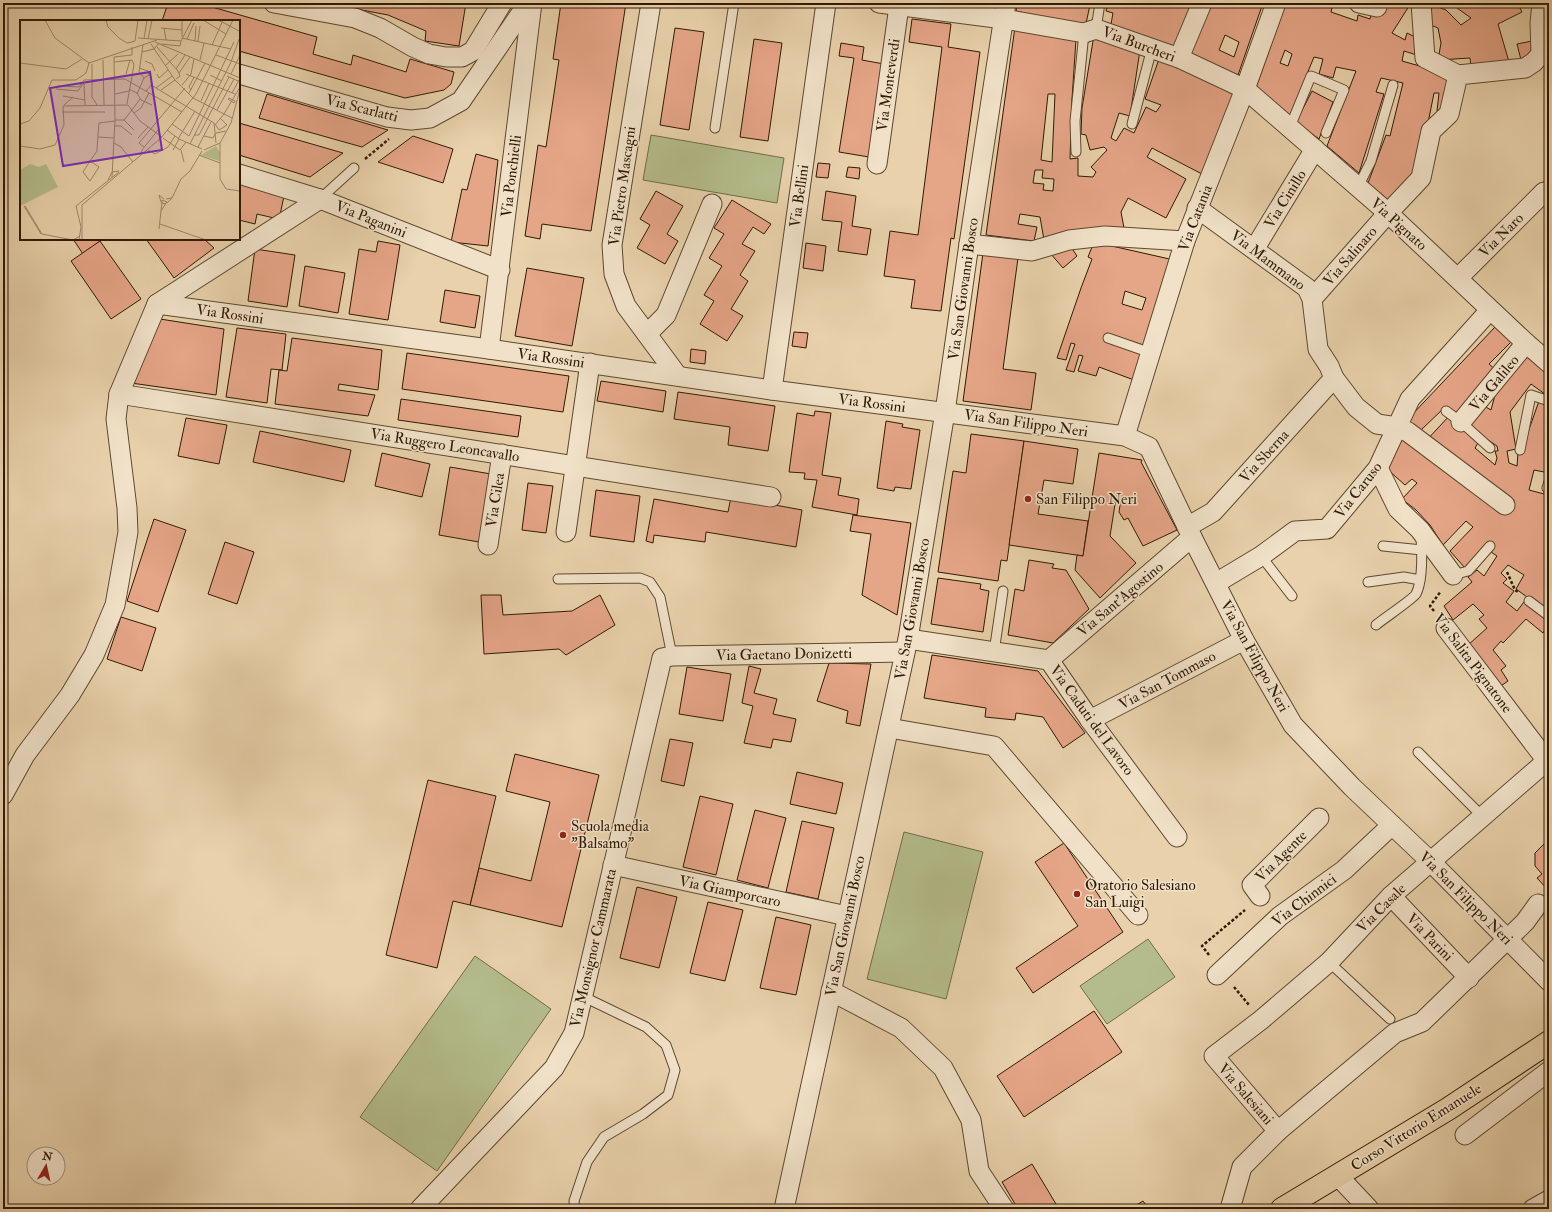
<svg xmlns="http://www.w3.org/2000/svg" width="1552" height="1212" viewBox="0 0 1552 1212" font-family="'IM FELL Double Pica',serif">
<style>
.green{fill:#b4bc8b;stroke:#726b48}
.building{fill:#e5a587;stroke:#301a04;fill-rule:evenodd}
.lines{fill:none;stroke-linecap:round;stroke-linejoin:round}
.lane-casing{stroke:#5e482e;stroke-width:11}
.street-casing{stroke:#5e482e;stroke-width:21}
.primary-casing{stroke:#301a04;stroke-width:24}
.path{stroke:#301a04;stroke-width:2.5;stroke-dasharray:3 2;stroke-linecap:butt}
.lane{stroke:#f0e1c8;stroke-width:9}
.street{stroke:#f0e1c8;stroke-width:19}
.primary{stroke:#e8d1ab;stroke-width:22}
.poi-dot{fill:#8f2418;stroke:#f0e1c8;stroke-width:1.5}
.labels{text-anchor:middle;stroke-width:3;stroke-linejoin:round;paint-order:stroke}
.street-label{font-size:15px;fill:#301a04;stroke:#f0e1c8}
.poi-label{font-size:15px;fill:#301a04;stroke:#f0e1c8;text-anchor:start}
.inset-road{fill:none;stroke:#9e8868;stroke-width:1}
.view{fill:#7b2cbf;fill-opacity:0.15;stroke:#7b2cbf;stroke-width:2}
.inset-edge{fill:none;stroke:#301a04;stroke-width:2}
</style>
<rect width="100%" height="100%" fill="#e8d1ab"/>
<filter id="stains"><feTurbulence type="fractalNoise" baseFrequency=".005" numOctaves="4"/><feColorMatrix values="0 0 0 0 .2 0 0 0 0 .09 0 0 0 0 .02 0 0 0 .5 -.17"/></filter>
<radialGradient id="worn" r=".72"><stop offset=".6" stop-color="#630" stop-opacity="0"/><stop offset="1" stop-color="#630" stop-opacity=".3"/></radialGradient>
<!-- green -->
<g class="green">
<polygon points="651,135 784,158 777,203 643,180"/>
<polygon points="904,832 983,852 946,999 867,979"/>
<polygon points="1148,939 1175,977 1107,1024 1080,986"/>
<polygon points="475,956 551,1009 437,1171 360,1117"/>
</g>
<!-- building -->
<g class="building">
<polygon points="168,3 198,3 317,37 313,54 351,65 353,55 406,72 410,59 454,72 451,84 444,90 405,98 239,51 239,21 162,21"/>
<polygon points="325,3 466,3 459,46 425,41 426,31 388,15"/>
<polygon points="561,3 626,3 591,231 542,224 540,239 525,236 538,145 546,147 559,60 553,59"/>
<polygon points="1017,3 1095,3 1095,5 1090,5 1085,28 1016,11"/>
<polygon points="1108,3 1197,3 1177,49 1111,24 1113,13 1106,11"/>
<path d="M1208,3H1263L1238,75L1187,54ZM1225,35L1239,42L1234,57L1219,50Z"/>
<path d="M1286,3H1333L1331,12L1357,21L1358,15L1370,19L1372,10L1383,3H1411L1392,33L1405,40L1407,33L1421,40L1420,56L1404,51L1402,61L1448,74L1445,114L1437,111L1439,93H1434L1420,163L1392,203L1368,183L1386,135L1390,136L1403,83L1381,78L1376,92L1384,94L1359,173L1327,146L1356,71L1336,67L1333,78L1319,74L1323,59L1314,57L1290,115L1255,90ZM1285,50L1292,54L1288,66L1280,63Z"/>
<polygon points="1460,3 1525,3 1519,6 1522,12 1498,24 1509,62 1471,67 1470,58 1438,60 1441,43 1438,28 1426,23 1433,5 1446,10 1461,25 1471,18 1457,8"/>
<polygon points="912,19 951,24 948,47 980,52 954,239 951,238 941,311 911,308 915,280 884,276 890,231 918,235 942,47 909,42"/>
<path d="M1015,27L1076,39L1072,99L1070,159L1078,158V176L1093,177L1096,172L1091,167L1107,150L1104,147L1090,150L1086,135L1081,134L1082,108L1094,35L1140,50L1130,116L1119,113L1111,138L1116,141L1124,128L1134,133L1146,107L1156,112L1161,105L1145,99L1159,59L1235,89L1202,174L1152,148L1147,157L1186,179L1166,218L1128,198L1121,212L1124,228L1044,240L1040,217L1020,214L1018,224L1037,227L1034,241L986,235ZM1048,94H1055L1052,162L1041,160ZM1035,170H1043L1042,178L1054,179L1053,191L1043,190L1044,184L1033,183Z"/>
<polygon points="675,28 704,32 689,130 660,125"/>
<polygon points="754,39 782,43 768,141 740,137"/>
<polygon points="1532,41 1535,57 1521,60 1517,44"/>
<polygon points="841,43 864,47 862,60 884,64 869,157 839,152 854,58 839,56"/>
<polygon points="1312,91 1333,102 1319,139 1296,122"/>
<polygon points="267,94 388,130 362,147 259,118"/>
<polygon points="239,123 343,153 310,177 239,155"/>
<polygon points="413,136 453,149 443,183 378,162"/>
<polygon points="476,154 498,160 488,246 451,242 462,189 467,190"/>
<polygon points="818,163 830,164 828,178 816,177"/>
<polygon points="848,167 860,168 859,179 846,177"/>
<polygon points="239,183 284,196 280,215 274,218 257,214 255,224 239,220"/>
<polygon points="656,191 683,206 667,234 678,241 665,264 637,248 650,225 640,219"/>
<polygon points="826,191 856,196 852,226 871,229 867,255 838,251 842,222 822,220"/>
<polygon points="732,200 771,224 764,234 753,227 742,244 755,251 740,275 748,281 731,309 743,316 727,341 700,324 714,301 704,295 722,266 709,258 724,234 714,228"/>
<polygon points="73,239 103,239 83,254"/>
<polygon points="146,239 204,239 214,248 174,278"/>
<polygon points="100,241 141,299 111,319 71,261"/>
<polygon points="378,241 400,245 388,320 349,314 359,249 376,252"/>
<path d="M1094,242L1174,260L1146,346L1107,333L1105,341L1143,354L1134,380L1099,367L1096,376L1078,371L1083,356L1079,355L1074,372L1066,370L1075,344L1071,343L1066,360L1057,358L1081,288L1092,259L1088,257ZM1125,291L1146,298L1142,310L1122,304Z"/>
<polygon points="806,243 826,246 823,271 803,268"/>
<polygon points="1069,244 1077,256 1063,268 1050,253"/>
<polygon points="255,249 295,255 287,307 248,301"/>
<polygon points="983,253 1018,258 1003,369 1036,373 1031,410 963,401"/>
<polygon points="305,266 345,273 338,313 299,306"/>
<polygon points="527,268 584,278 572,346 515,336"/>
<polygon points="445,290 480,296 475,328 440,322"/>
<polygon points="160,319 224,329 216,395 131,383"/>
<polygon points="1496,326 1511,342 1489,364 1498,372 1455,416 1445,407 1420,431 1407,420"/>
<polygon points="237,328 286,334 282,370 271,369 267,403 226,397"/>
<polygon points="794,332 808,333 806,348 792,346"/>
<polygon points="292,338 382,350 378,390 339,384 338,390 375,395 368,416 275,404 279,370 287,371"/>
<polygon points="691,349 706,351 705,364 690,362"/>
<polygon points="407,353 569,376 563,412 402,389"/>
<polygon points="1529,355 1549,373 1549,397 1531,384 1510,412 1516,449 1507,451 1509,463 1517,466 1518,452 1521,452 1539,401 1549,405 1549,473 1534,470 1529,490 1548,495 1549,492 1549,613 1516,589 1524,575 1508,565 1501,573 1507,579 1503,583 1514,591 1506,602 1517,611 1524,602 1549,619 1549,623 1543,633 1526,619 1503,643 1501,641 1493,650 1506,666 1501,670 1508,681 1498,688 1467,646 1487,628 1479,619 1484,615 1473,604 1453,620 1444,606 1472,582 1468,577 1477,570 1484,576 1497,556 1491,552 1495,546 1489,542 1465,568 1450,551 1473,527 1466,521 1443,545 1430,525 1416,510 1402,499 1417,483 1412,479 1405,485 1387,469 1402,437 1425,442 1450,415 1479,441 1475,448 1495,465 1497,458 1495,451 1498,451 1497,446 1469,427 1484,406 1491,410 1495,395"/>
<polygon points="601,381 666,391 663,412 597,401"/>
<polygon points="678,392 775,406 768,451 728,445 730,427 674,419"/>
<polygon points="401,399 521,416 518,437 398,420"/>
<polygon points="815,411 831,413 822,475 841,478 838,495 859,499 857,515 812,507 817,480 804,479 805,473 789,472 797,413 814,416"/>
<polygon points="186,418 227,425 219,464 178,456"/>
<polygon points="886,421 903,424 902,427 920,430 911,489 895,487 894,491 877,488"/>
<polygon points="260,431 351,450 344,482 253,462"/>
<polygon points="971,434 1024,441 1007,561 1001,560 998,581 938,572 953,471 966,473"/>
<polygon points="1024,441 1078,449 1073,484 1044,480 1038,514 1088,521 1083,556 1009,545"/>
<polygon points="382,453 430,464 422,497 375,486"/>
<polygon points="1099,453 1142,460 1141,462 1177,530 1143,546 1128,518 1124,520 1119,512 1121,499 1116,498 1110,536 1136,563 1100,598 1075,570 1077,555 1083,556"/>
<polygon points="450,467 491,474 479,542 439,535"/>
<polygon points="528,483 553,486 546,533 522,530"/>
<polygon points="596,490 640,496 634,542 590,536"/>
<polygon points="731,497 802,510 796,547 706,532 705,542 654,535 653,543 646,541 654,499 728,512"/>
<polygon points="853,515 911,523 897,615 862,595 871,534 850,531"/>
<polygon points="154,519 186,530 158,612 127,601"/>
<polygon points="225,542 254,552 237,604 208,594"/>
<polygon points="1029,560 1054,564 1052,568 1066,570 1089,609 1053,643 1008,635 1015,589 1024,591"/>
<polygon points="938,578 981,584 980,589 989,591 983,632 931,624"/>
<polygon points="481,595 501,595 503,615 572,611 600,595 615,625 566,655 559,649 484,654"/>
<polygon points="121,617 156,628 142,671 107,659"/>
<polygon points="932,655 1038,671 1085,733 1063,748 1043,717 1016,713 1015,720 985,717 986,708 924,698"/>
<polygon points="829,663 871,664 860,726 846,723 848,711 817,701"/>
<polygon points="749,666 761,669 754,693 777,699 773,714 796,719 791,742 773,739 771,748 744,743 753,706 742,703"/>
<polygon points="687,667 731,674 723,721 679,714"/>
<polygon points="670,739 693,743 684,786 661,781"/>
<polygon points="515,754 599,775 562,927 470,905 479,868 531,881 550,802 506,791"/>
<polygon points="797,772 843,783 836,814 790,804"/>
<polygon points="428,780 496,796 470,905 453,901 437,968 386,955"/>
<polygon points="700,796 733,804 716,875 683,867"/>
<polygon points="755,810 786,818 768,888 737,880"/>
<polygon points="802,821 834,828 818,899 786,892"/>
<polygon points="1064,843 1123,932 1033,993 1016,968 1078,926 1035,862"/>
<polygon points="1544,844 1549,844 1549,891 1537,878 1542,874 1535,866 1535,853"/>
<polygon points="637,887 677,897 659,968 620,958"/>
<polygon points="708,902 743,910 725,981 690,973"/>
<polygon points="776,917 811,925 796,995 760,988"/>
<polygon points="1094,1011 1122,1052 1024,1117 997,1076"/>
<polygon points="1032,1164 1059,1209 1018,1209 1002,1182"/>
<polygon points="1143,1201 1149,1209 1130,1209"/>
</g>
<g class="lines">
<!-- lane casing -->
<g class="lane-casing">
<g id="lane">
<polyline points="1096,29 1100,3"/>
<polyline points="1132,124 1152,48"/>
<polyline points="1290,127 1311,76 1344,90 1326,133"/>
<polyline points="715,128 734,3"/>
<polyline points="1076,152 1075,121 1084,33"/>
<polyline points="1358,187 1371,161 1393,85"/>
<polyline points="320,199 354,168"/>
<polyline points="1108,338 1151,353"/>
<polyline points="1446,411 1461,422 1490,448"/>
<polyline points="1520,450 1531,395 1549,401"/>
<polyline points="1547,488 1549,482"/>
<polyline points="1383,546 1422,550"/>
<polyline points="1261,556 1292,596"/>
<polyline points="1453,575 1468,571 1490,546"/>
<polyline points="558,579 640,578 650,582 660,597 672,656"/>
<polyline points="1368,582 1404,577 1420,580"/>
<polyline points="1529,601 1549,616"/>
<path d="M1376,625C1383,619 1413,599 1416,594C1423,580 1422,552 1421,537"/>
<polyline points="994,652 1003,591"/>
<polyline points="1418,752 1482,816"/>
<polyline points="1329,962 1390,1019"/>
<polyline points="575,1209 574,1201 587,1162 604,1137 643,1114 668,1095 675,1070 666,1045 646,1027 582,996"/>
</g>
</g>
<!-- street casing -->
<g class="street-casing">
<g id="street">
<polyline points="274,3 355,18 380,28 413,47 429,54 446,57 462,57 473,51 502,3"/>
<polyline points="651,3 612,245 614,274 626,306 677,375"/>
<polyline points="879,3 1004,19 1084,33 1096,29 1179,58 1245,89 1388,213 1526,343 1549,363"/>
<polyline points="1359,3 1377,7"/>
<polyline points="1421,3 1425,58 1458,75"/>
<polyline points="1541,54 1540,23 1542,3"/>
<polyline points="1179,58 1202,3"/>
<polyline points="239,74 387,117 411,120 430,118 461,101 528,3"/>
<polyline points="877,164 899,6"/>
<polyline points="239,174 320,199 500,270"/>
<polyline points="1197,208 1307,288 1312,299 1318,349 1329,366 1334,378 1356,407 1377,424 1397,427 1408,432 1505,505"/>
<polyline points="969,244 1032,251 1069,240 1105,236 1185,241"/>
<polyline points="1255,248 1315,149"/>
<polyline points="1458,278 1544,192 1549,197"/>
<polyline points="1312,299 1388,213 1421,178 1431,131 1449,114 1458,75 1525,68 1534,62 1549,45"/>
<polyline points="157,304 489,349 772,390 1125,436 1149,447 1192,537 1244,640 1293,725 1352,787 1430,861 1549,981"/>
<polyline points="157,304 320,199"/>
<polyline points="647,334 666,315 712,204"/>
<polyline points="489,349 532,3"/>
<polyline points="772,390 826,3"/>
<polyline points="119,394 771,497"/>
<polyline points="1461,422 1526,343"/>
<polyline points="1125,436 1185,241 1245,89 1276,3"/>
<polyline points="1378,468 1398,509 1420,530 1453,575"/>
<polyline points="1187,527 1213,512 1334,378"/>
<polyline points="566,532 590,363"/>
<polyline points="488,545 502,454"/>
<polyline points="1216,583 1261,556 1295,531 1327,529 1378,468 1410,399 1490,310"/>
<polyline points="1446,628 1547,761"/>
<polyline points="908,639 1049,660 1090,720 1177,837"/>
<polyline points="1049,660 1192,537"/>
<polyline points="1090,720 1244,640"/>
<polyline points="889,728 994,746 1138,915"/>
<polyline points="3,795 25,755 70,695 94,655 115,605 128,532 127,508 116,419 119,394 157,304"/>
<polyline points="613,865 847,916"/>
<polyline points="1260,896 1252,885 1319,818"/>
<polyline points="1391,896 1469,978"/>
<polyline points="1217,975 1280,916 1344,870 1392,825"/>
<polyline points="831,991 901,1028 943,1068 971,1120 979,1171 1004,1209"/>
<polyline points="1278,1131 1214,1056 1261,1020 1329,962 1391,896 1549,759"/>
<polyline points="1465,1135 1549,1071"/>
<polyline points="1337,1175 1369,1209"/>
<polyline points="420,1209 554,1068 574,1033 662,658 672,656 905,652"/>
<polyline points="784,1209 908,639 945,412 969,244 1006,3"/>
<polyline points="1230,1209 1242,1167 1278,1131 1395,1033 1422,1022 1525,922 1538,904"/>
<polyline points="1533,1209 1549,1200"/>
</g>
</g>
<!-- primary casing -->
<g class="primary-casing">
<polyline id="primary" points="1282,1209 1448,1109 1549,1042"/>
</g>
<!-- path -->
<g class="path">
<polyline points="365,159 389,139"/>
<polyline points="1507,572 1515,590 1518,592"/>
<polyline points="1434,611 1430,606 1441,591"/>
<polyline points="1209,955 1202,946 1245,910"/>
<polyline points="1234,987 1249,1005"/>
</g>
<!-- lane -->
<use href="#lane" class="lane"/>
<!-- street -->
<use href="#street" class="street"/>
<!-- primary -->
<use href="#primary" class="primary"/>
</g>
<!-- markers -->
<g class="poi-dot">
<circle cx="1028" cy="499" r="4"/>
<circle cx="563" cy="835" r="4"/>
<circle cx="1077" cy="894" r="4"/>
</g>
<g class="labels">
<!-- street labels -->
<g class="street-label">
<text transform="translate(1139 44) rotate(20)" y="5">Via Burcheri</text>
<text transform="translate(888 85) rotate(-82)" y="5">Via Monteverdi</text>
<text transform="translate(362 108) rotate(14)" y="5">Via Scarlatti</text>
<text transform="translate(511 176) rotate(-83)" y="5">Via Ponchielli</text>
<text transform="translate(622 186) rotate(-82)" y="5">Via Pietro Mascagni</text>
<text transform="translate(799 196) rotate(-82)" y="5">Via Bellini</text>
<text transform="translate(1285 199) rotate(-58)" y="5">Via Cinillo</text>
<text transform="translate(1195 218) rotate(-69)" y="5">Via Catania</text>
<text transform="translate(371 219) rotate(22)" y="5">Via Paganini</text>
<text transform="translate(1399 224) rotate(42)" y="5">Via Pignato</text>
<text transform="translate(1501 235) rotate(-45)" y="5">Via Naro</text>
<text transform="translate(1350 256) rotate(-49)" y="5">Via Salinaro</text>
<text transform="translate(1268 260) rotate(37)" y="5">Via Mammano</text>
<text transform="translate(963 289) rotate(-82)" y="5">Via San Giovanni Bosco</text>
<text transform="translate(230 314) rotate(8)" y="5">Via Rossini</text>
<text transform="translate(551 358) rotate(8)" y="5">Via Rossini</text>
<text transform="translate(1494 383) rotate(-50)" y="5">Via Galileo</text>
<text transform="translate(872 403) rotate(7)" y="5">Via Rossini</text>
<text transform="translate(1026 423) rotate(8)" y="5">Via San Filippo Neri</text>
<text transform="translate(445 445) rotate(9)" y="5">Via Ruggero Leoncavallo</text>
<text transform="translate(1264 456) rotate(-48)" y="5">Via Sberna</text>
<text transform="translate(1358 490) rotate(-52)" y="5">Via Caruso</text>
<text transform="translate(495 500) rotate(-81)" y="5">Via Cilea</text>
<text transform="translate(1120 599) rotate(-40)" y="5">Via Sant'Agostino</text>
<text transform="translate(912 609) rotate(-80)" y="5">Via San Giovanni Bosco</text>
<text transform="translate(784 654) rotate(-1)" y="5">Via Gaetano Donizetti</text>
<text transform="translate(1255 656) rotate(61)" y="5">Via San Filippo Neri</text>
<text transform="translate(1473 663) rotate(53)" y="5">Via Salita Pignatone</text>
<text transform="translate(1167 680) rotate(-28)" y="5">Via San Tommaso</text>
<text transform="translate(1092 720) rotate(54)" y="5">Via Caduti del Lavoro</text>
<text transform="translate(1281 856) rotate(-45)" y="5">Via Agente</text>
<text transform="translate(730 891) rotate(12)" y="5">Via Giamporcaro</text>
<text transform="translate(1466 898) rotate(45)" y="5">Via San Filippo Neri</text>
<text transform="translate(1304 900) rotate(-37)" y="5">Via Chinnici</text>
<text transform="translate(1381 908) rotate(-45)" y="5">Via Casale</text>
<text transform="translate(845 926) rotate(-78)" y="5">Via San Giovanni Bosco</text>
<text transform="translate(1430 937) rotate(46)" y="5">Via Parini</text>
<text transform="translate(593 948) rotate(-77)" y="5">Via Monsignor Cammarata</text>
<text transform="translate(1246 1094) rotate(49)" y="5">Via Salesiani</text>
<text transform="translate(1416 1127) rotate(-32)" y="5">Corso Vittorio Emanuele</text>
</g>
<!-- poi labels -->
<g class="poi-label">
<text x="1036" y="504">San Filippo Neri</text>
<text x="571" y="831">Scuola media<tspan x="571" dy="17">"Balsamo"</tspan></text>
<text x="1085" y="890">Oratorio Salesiano<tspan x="1085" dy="17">San Luigi</tspan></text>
</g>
</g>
<!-- overview -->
<g transform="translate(20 20)">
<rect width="220" height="220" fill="#e8d1ab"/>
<path d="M196,126L200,133L199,141L181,135ZM10,144L19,147L26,144L38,167L0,186V150Z" fill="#b4bc8b"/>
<path class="inset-road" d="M25,0L35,18L69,43M86,0L88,7L99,18L107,23L112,22M162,0V17M183,0L206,14M198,0L210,6M210,6L219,11L220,9M141,8L162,10M144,8L146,20M118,18L161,21L172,0M162,18L211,29M124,19L127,0M128,19L132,0M167,19L174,3M175,21L176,6M178,21L180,6M112,22L115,21L118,0M135,22L220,58M131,24L155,60L173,78L212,98M141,24L160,26L161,21M123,25L119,52L124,58M192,25L203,0M137,27L158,51L160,56L156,59M122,32L134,29L139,23M196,35L220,44M83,40L84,85M180,40L184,23M125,41L132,44L135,51M94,42L112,40L114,45M0,43L46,49L62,39M69,43L137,20M72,44V77L77,85M145,46L158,34M119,48L128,51L129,55M156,49L165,35M159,53L170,37M106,54L110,40M137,54L139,58L148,50M166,54L215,74M211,54L220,35M190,55L202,61M207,56L218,61M64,64L65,85M162,65L171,54L174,39M37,66L59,67L64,60L105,59L162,92M136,68L152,56M36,69L58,71L64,62M109,69L117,73L121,80L132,85M141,70L155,60M171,70L169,67L174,57M126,71L131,65L194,103L196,123M169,73L185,43M212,73L219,60M95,74L109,71M117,74L124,58L131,54M43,76L65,80M209,78L215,81L214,83L208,79ZM181,81L189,63M107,84L114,45M44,85L53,77M43,86L108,85L120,101L142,117M112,90L120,79M197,90L214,59M42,92H85M114,93L121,88L129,73M200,98L207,105L204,107M95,100H104L114,110M104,100L112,90M0,104L9,101L20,88L32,60H56L66,53L69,43M152,104L169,116L214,22M195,104L199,110L204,107M195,105L204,94L220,67M95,106H101L112,115M147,110L159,119L182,129M174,115H179L209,57M184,116L193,118L196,113L206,111M78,117L94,118M118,118L128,107M143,118L160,130L166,122M158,119L175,91M94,123L101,127L113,142M200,123L211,103L220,69M170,124L211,42L219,19M0,126L20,129L35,125L44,105L43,86M124,127L119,123L165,68M148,127L155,116M178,127L191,102M128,130L135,134L148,127M153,130L159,119M161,130L164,142M184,130L200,123V159L206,169L220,171M121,135L122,130L138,110M179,135L200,143M70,141L79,147L70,161L63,152L70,141L77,131V128L79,103L95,101M92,157L95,100L94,37L112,35V27M88,160L92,152L99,151M152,178L161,159L170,151L182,131M146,179L152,178L147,183M141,182L139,175L144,179M142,182L141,191L143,188L146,183L147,182L142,180V183L146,184M4,186L21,214M5,186L22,214L53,220L60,216M140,204L186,220M139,209L141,191M59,220L61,207L56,186L99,152M62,220V185L141,118L176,74L213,0"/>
<path class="view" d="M130,52L142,130L43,146L30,68Z"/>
<rect width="220" height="220" class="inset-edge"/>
</g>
<!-- margin -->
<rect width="1552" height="1212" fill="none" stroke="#e8d1ab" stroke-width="16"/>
<rect x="4" y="4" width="1544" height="1204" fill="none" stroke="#301a04" stroke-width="2"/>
<rect x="8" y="8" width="1536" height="1196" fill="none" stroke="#301a04"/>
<!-- north arrow -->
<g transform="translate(46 1166) rotate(9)"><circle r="19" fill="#f0e1c8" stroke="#a3917a"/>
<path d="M0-3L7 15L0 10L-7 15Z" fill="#8f2418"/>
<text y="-6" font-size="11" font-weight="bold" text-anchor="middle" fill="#301a04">N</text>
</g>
<rect width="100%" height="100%" filter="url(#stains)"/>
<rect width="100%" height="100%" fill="url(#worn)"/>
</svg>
